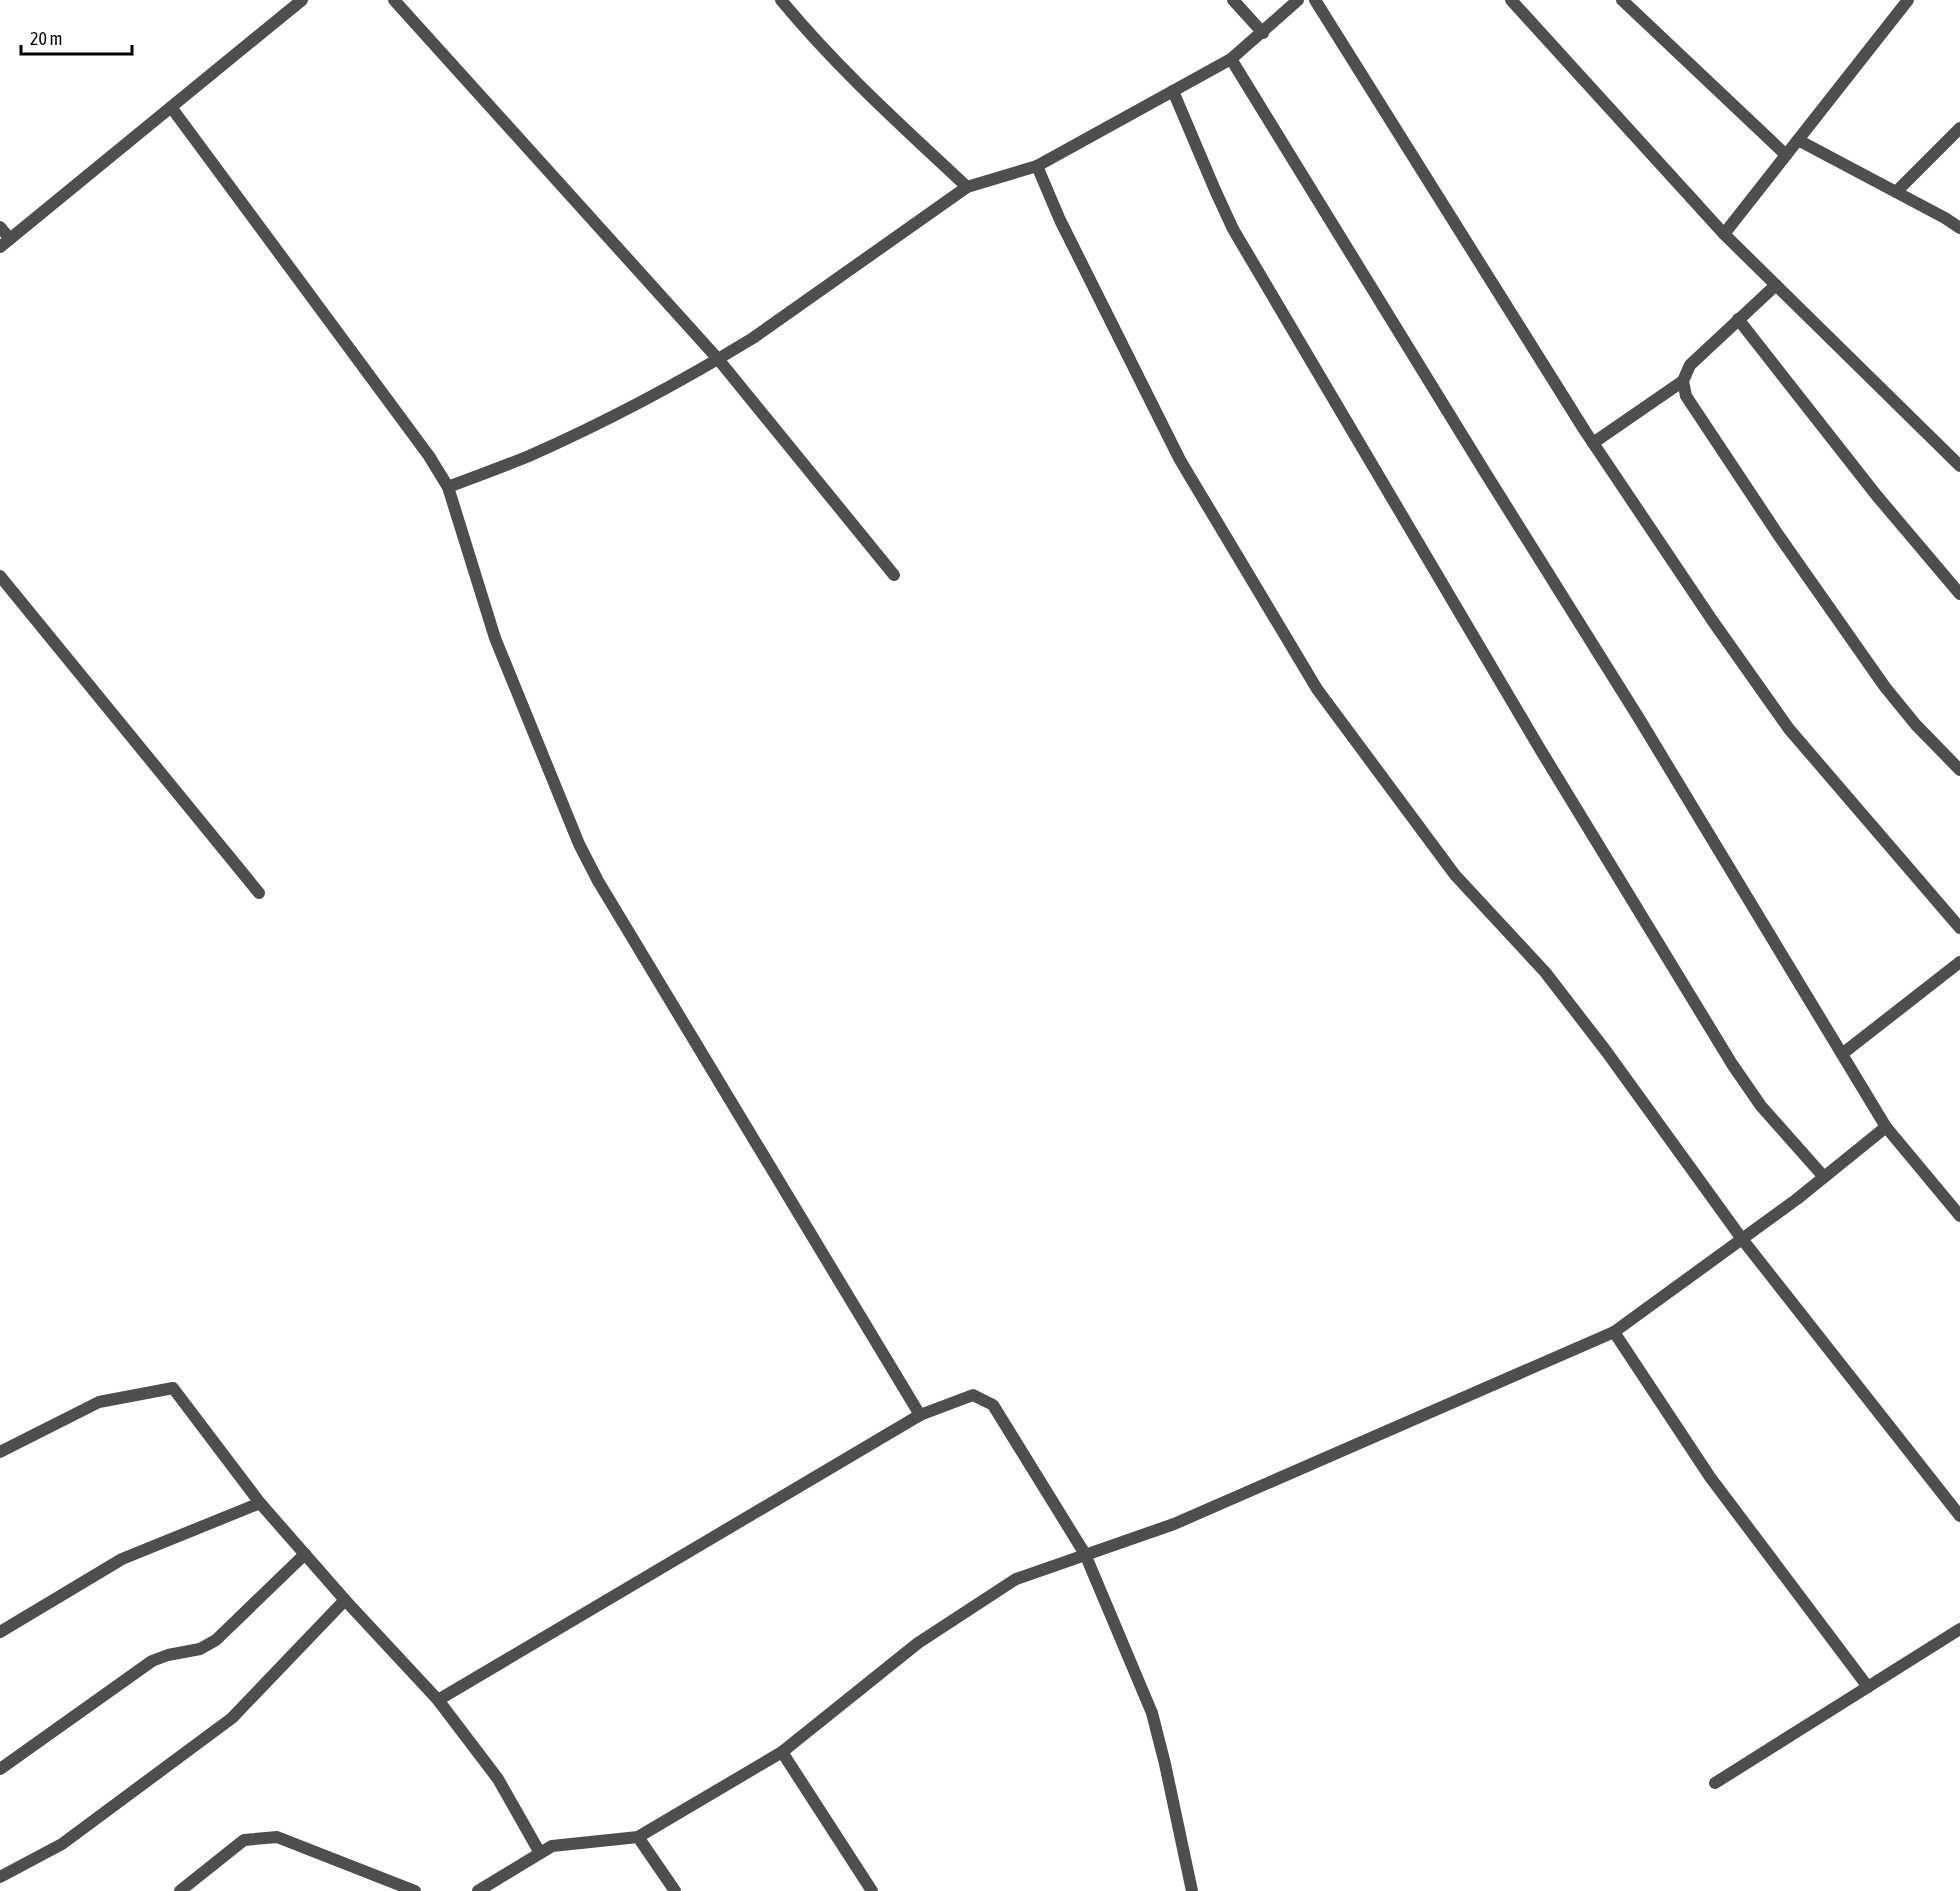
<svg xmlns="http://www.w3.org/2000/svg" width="1960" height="1891" viewBox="0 0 1960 1891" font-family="'Asap Condensed',sans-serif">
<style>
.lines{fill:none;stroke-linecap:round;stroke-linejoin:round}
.service{stroke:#4e4e4e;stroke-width:12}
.minor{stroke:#4e4e4e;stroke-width:12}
.tertiary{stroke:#4e4e4e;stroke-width:12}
</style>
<rect width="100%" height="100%" fill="#fff"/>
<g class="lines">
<!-- service -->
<g class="service">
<polyline points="394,0 718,359 894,575"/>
<path d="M781,0C837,68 903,127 967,187"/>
<polyline points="1233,0 1263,33"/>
<polyline points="1622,0 1786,155"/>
<polyline points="0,576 259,893"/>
</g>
<!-- minor -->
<g class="minor">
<polyline points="1315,0 1585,431 1712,620 1789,729 1960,928"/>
<polyline points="1511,0 1724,234 1960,466"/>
<polyline points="1231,59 1483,469 1640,720 1886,1127 1960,1216"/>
<polyline points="1173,91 1215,190 1233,229 1540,749 1732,1064 1761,1106 1824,1177"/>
<polyline points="171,107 429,456 448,487 495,638 579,844 598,881 920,1415"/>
<polyline points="1798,140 1945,218 1960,228"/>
<polyline points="1037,166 1060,220 1180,460 1317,689 1455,875 1545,972 1606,1051 1742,1239 1960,1516"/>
<polyline points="1896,192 1960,128"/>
<polyline points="0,227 10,239"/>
<polyline points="1724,234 1908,0"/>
<polyline points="1776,285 1690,365 1683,381 1686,396 1779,536 1885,687 1916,725 1960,770"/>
<polyline points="1738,319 1877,496 1960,594"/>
<polyline points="1593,443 1683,381"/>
<path d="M448,487C475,477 502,467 529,456C606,422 681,382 753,338L967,187L1037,166L1231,59L1298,0"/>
<polyline points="1842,1054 1960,962"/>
<polyline points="1614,1332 1710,1477 1868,1687"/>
<polyline points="0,1452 99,1402 173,1388 260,1503 345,1600 438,1700 498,1779 540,1853"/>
<polyline points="0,1632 122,1559 260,1503"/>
<polyline points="438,1700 920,1415 973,1395 993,1405 1085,1554 1152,1713 1165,1764 1192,1891"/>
<polyline points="782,1752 872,1891"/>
<polyline points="0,1769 152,1661 168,1655 200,1649 216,1640 305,1554"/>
<polyline points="1715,1783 1960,1629"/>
<polyline points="638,1837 675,1891"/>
<polyline points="0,1877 62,1844 232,1718 345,1600"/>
<polyline points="180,1891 244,1840 277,1837 415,1891"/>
<polyline points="478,1891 552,1846 638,1837 782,1752 918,1643 1016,1579 1174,1524 1614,1332 1797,1199 1886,1127"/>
</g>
<!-- tertiary -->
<polyline class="tertiary" points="0,247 302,0"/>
</g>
<!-- scale -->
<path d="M21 45v9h111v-9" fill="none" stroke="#000000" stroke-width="3"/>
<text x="30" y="45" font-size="18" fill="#000000" stroke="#ffffff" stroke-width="4.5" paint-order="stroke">20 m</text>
</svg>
